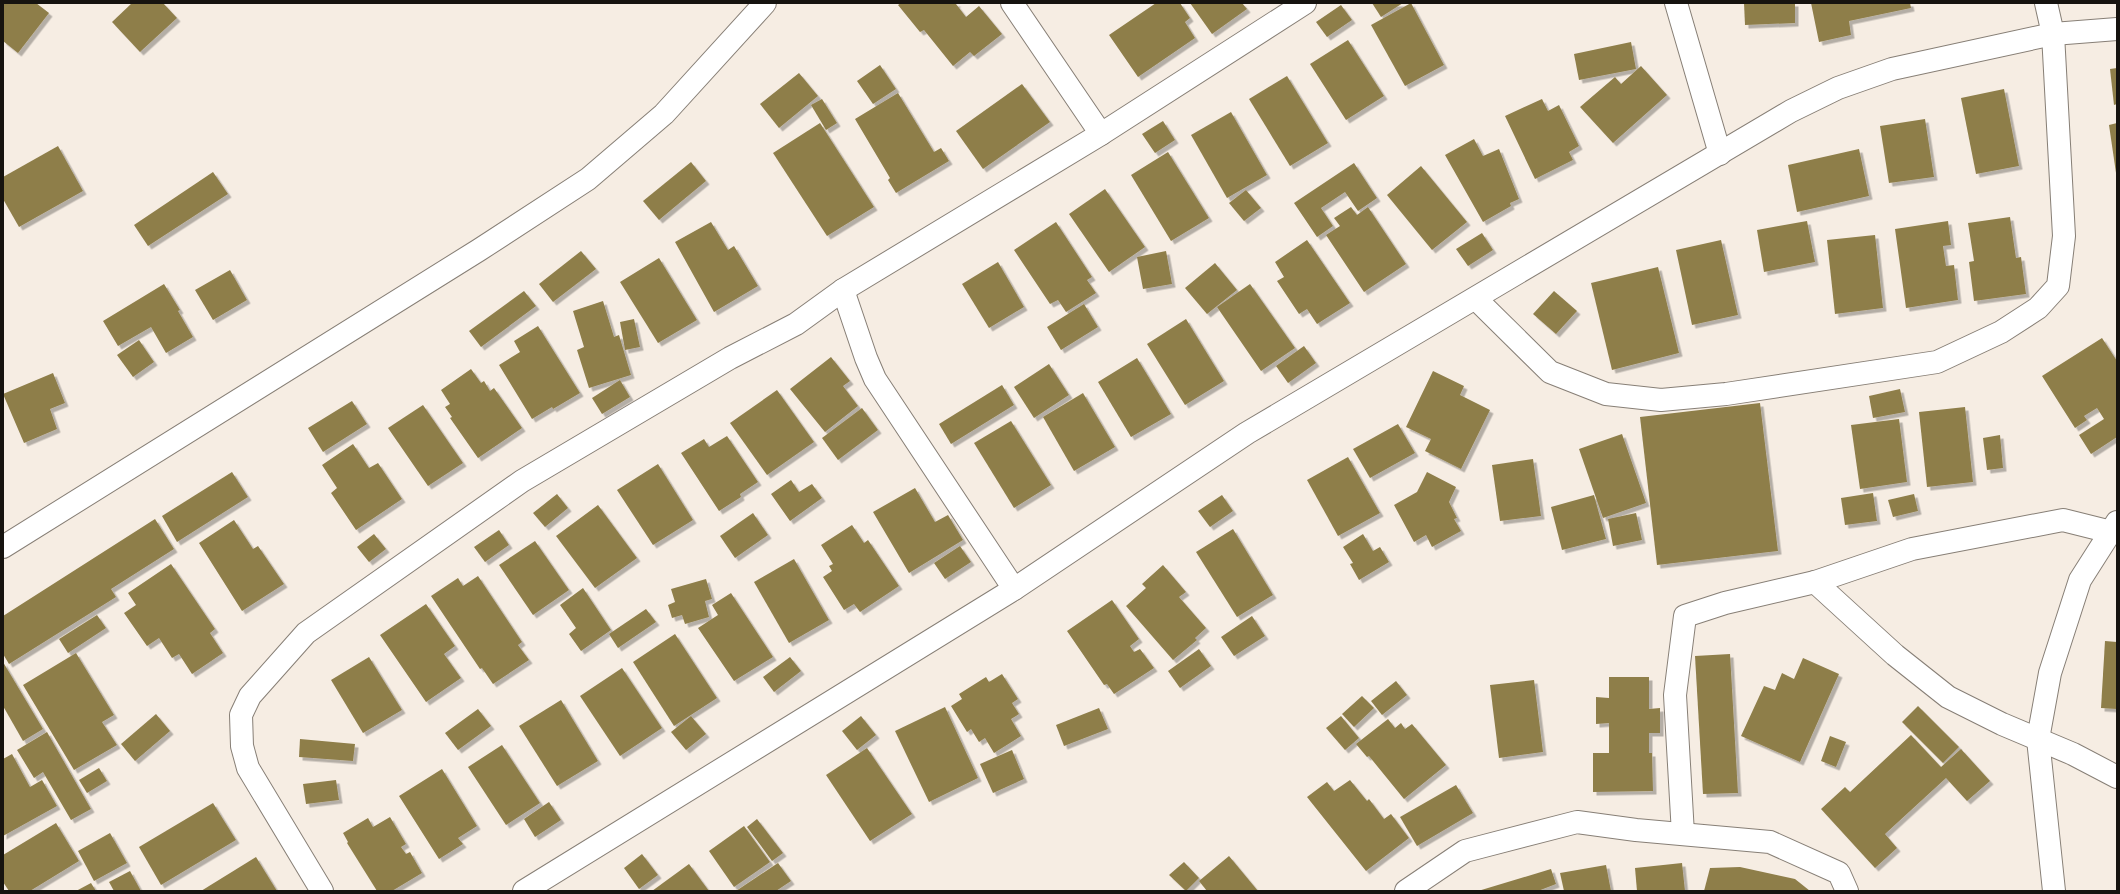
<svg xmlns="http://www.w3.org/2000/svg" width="2120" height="894" viewBox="0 0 2120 894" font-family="'Work Sans',sans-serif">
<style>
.building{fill:#8e7e4a;filter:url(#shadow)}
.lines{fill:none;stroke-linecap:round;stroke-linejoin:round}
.minor-casing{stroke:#877f76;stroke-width:24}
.minor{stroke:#fff;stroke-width:22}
</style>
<defs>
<filter id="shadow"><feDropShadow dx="3.5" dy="3.5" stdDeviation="0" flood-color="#0004"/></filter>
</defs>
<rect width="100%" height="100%" fill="#f6ede3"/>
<!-- building -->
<g class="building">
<polygon points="3,3 36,3 49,13 18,53 3,41"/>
<polygon points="132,3 163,3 177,18 140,52 112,22"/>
<polygon points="901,3 958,3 956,4 966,17 979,6 1002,34 974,56 970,52 953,66 924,30 920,32 898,5"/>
<polygon points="1156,3 1180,3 1190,18 1185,22 1195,38 1138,77 1109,35"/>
<polygon points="1190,3 1242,3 1247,9 1212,34"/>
<polygon points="1372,3 1403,3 1381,17"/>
<polygon points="1411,3 1444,65 1405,86 1371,25"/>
<polygon points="1744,3 1795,3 1795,23 1745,25"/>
<polygon points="1811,3 1910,3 1911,8 1849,21 1851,35 1819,42"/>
<polygon points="1341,5 1352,20 1327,37 1316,22"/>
<polygon points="1348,40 1384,96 1346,120 1310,64"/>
<polygon points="1631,42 1636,69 1579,80 1574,54"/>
<polygon points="880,65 896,89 873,104 857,81"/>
<polygon points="1641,66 1667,95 1613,143 1580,107 1615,77 1621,84"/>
<polygon points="2117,68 2117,104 2114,105 2110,69"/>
<polygon points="799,73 818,96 779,128 760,104"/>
<polygon points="1287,76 1328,143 1290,166 1249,99"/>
<polygon points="1022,84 1050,122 983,169 956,131"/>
<polygon points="2004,89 2019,166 1976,174 1961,98"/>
<polygon points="898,93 934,152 941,148 949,161 896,193 888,180 890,178 855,119"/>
<polygon points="822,99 837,123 826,130 811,105"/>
<polygon points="1542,99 1548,111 1559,105 1579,146 1569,152 1573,160 1535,179 1505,116"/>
<polygon points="1231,112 1267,175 1227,198 1191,135"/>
<polygon points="1925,119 1934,177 1889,183 1880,126"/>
<polygon points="1163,121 1175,140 1155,153 1142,134"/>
<polygon points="820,123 874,207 827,236 773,153"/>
<polygon points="2117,123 2117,173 2116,173 2109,125"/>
<polygon points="1474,139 1483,156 1499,149 1519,199 1510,203 1511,206 1483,222 1445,155"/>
<polygon points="58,146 83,191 19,227 3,199 3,177"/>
<polygon points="1859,149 1869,196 1797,212 1788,165"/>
<polygon points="1168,152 1209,218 1171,241 1131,175"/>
<polygon points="691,162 706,181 659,220 643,201"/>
<polygon points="1354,163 1377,198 1358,211 1345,192 1321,208 1333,226 1317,237 1294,203"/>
<polygon points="1421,166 1467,222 1432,250 1387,195"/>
<polygon points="213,172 228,194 148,246 134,225"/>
<polygon points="1105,189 1145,247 1109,272 1069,214"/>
<polygon points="1246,190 1261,208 1244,221 1229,203"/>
<polygon points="1351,207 1357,215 1368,207 1406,264 1364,292 1326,235 1340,226 1334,218"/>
<polygon points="2010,217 2016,258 2021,257 2026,294 1974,301 1969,262 1974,261 1968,223"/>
<polygon points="1807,221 1815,262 1764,272 1757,230"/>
<polygon points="1948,221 1951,245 1943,246 1946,266 1954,265 1958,300 1906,308 1895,229"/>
<polygon points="711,222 728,250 734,246 758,286 714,312 675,242"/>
<polygon points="1056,222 1092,277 1087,280 1096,293 1066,312 1058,300 1050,304 1014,250"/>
<polygon points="1482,233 1493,250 1468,266 1456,249"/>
<polygon points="1875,235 1883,308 1835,314 1827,240"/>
<polygon points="1307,240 1350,303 1317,324 1307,309 1299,314 1277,281 1284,277 1275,262"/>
<polygon points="1721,240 1738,315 1692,325 1676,250"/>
<polygon points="581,251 596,269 553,302 539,284"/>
<polygon points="1166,251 1172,284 1143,289 1137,257"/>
<polygon points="659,258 697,320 658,343 620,282"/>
<polygon points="998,262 1024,307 989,328 962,284"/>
<polygon points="1215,263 1237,290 1207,314 1185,288"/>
<polygon points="1658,267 1679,353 1612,370 1591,283"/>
<polygon points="230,270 247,300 213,320 195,290"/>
<polygon points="164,284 180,310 178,311 193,337 166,353 151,327 118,346 103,321"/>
<polygon points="1250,284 1295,348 1261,371 1217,307"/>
<polygon points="524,291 536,306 481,347 469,331"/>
<polygon points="1554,291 1577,311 1556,334 1533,314"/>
<polygon points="603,301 614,337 619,335 631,375 589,388 577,350 584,347 573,311"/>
<polygon points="1084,304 1098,327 1061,350 1047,327"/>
<polygon points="634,319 640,347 625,350 620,322"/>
<polygon points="1186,319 1224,381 1185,405 1147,344"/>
<polygon points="538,326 580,393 553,409 552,407 532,419 499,365 520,352 514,341"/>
<polygon points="2102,338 2117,361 2117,437 2091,454 2079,435 2104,419 2097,408 2084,416 2087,420 2075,428 2042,376"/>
<polygon points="139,340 154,362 133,377 117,355"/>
<polygon points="1304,346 1316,363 1288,383 1276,366"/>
<polygon points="831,357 850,381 843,386 858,406 825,432 790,389"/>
<polygon points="1137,358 1171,414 1131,437 1098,382"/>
<polygon points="1049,364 1069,395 1034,418 1014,387"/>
<polygon points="471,369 481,383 484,381 490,391 494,388 522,428 478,458 450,418 452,417 445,407 450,404 441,390"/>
<polygon points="1433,371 1464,386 1460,395 1490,410 1461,469 1425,451 1431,439 1406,427"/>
<polygon points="53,373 65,403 50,409 57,429 24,443 3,394"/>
<polygon points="620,380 630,397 602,414 592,398"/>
<polygon points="1002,385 1014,405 951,444 939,424"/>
<polygon points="1900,389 1905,412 1873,418 1869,396"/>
<polygon points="777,390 814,442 767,475 730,423"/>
<polygon points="1083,393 1115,447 1074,471 1043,417"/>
<polygon points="352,401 367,424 323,452 308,428"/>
<polygon points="1760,403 1778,551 1657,565 1640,417"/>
<polygon points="423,405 463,463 428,486 388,428"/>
<polygon points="1965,407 1973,482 1927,487 1919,412"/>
<polygon points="862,408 878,430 838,460 822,438"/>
<polygon points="1899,419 1907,482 1860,489 1851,425"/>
<polygon points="1011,421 1051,485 1014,508 974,443"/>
<polygon points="1398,424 1415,453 1370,478 1353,449"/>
<polygon points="1622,434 1646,503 1603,518 1579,449"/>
<polygon points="2000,435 2003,468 1987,470 1983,438"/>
<polygon points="727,436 758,482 740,494 741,497 719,511 681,453 704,439 709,447"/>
<polygon points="353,444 369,468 378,463 402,499 356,530 331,493 337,488 322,465"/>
<polygon points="1348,457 1380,513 1338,536 1307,480"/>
<polygon points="1533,459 1541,516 1500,521 1492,465"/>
<polygon points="658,464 693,520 653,545 617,490"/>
<polygon points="232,472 248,497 177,542 162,516"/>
<polygon points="1427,472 1456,487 1449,502 1457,518 1454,519 1461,531 1432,547 1426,535 1414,542 1394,505 1417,492"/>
<polygon points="791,480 799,492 812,484 822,498 790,521 771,494"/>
<polygon points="915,488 935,522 948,515 963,540 909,573 873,512"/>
<polygon points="1873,493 1877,521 1845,525 1841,498"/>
<polygon points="557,494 568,508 545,527 533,513"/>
<polygon points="1914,494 1918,511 1893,517 1888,500"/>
<polygon points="1222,495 1233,511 1210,527 1198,511"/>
<polygon points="1594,495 1606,539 1562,550 1551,507"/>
<polygon points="598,505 637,558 595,588 556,536"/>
<polygon points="753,513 768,535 735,558 720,536"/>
<polygon points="1636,513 1642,540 1613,546 1608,519"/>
<polygon points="155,519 174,549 111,589 116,597 9,664 3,654 3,616"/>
<polygon points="234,520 253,549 258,546 284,584 242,611 199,543"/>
<polygon points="852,525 864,543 868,540 899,586 860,612 854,604 844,610 823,577 832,571 829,566 833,564 821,545"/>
<polygon points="1233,529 1273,595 1237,617 1196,552"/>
<polygon points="499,530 509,545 485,562 474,547"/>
<polygon points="374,534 386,549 369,562 357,547"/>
<polygon points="1363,534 1373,551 1380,547 1389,562 1359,580 1350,564 1353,563 1343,547"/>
<polygon points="535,541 569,590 533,615 499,565"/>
<polygon points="960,546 971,562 945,579 934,563"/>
<polygon points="794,559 829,620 789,643 754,582"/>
<polygon points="171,564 215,629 210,633 223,653 192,674 179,654 172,658 159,638 147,646 124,613 136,605 128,593"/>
<polygon points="1163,565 1186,592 1179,597 1206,628 1195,638 1197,640 1173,660 1126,606 1146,588 1142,584"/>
<polygon points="478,576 522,642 518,645 529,660 493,684 482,668 480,669 431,596 458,578 463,586"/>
<polygon points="706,579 712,599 705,601 709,617 685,624 682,615 672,618 668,605 675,602 671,589"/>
<polygon points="583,588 611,630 581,651 569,634 576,628 560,605"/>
<polygon points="731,593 773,657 734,681 698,628 718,615 712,605"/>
<polygon points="1112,600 1139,639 1130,646 1134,652 1140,649 1154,668 1114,694 1107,684 1104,685 1067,631"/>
<polygon points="426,604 455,646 444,654 461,678 426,702 380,635"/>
<polygon points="646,609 656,622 618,648 609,634"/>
<polygon points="97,615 106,628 68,653 59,639"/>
<polygon points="1252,616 1265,636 1234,656 1221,637"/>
<polygon points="675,634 717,698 674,726 633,662"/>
<polygon points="2105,641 2117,642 2117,709 2101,708"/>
<polygon points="1199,649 1211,666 1180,688 1168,671"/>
<polygon points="76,653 114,715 102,722 117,745 74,770 23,685"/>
<polygon points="1730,654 1738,793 1703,794 1695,656"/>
<polygon points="369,657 402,710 363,733 331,680"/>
<polygon points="790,657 801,671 774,692 763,677"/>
<polygon points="1803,658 1839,674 1800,762 1741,736 1764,686 1775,690 1782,673 1794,679"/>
<polygon points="3,662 43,729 23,741 3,706"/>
<polygon points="622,668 662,728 620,756 580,696"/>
<polygon points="1002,674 1018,699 1012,703 1019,714 1011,719 1021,736 994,753 985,738 979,742 971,729 967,732 951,706 962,699 959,694 986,677 989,682"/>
<polygon points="1609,677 1649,677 1649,709 1660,708 1660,733 1649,733 1649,753 1652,753 1653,791 1593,792 1593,753 1609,753 1609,723 1596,724 1596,697 1609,698"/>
<polygon points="1534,680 1543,752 1499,758 1490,685"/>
<polygon points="1396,681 1407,695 1382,715 1371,701"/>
<polygon points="1362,696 1374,708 1354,727 1342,714"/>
<polygon points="561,700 598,761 557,786 519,726"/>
<polygon points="1918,706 1959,747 1943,763 1902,722"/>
<polygon points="945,707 978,778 929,802 895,731"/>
<polygon points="1099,708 1108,729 1064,746 1056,725"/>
<polygon points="478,709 491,726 458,750 445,733"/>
<polygon points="156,714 170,731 135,761 121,744"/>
<polygon points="691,716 706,734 686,750 671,732"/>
<polygon points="861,716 876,735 857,750 842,731"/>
<polygon points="1341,716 1359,738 1345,750 1326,728"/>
<polygon points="1388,719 1395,728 1401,723 1405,729 1412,724 1446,765 1404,799 1369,756 1367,757 1356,744"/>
<polygon points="47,732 91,809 71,820 43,772 34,778 17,750"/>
<polygon points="1911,735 1941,767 1961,749 1990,781 1967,801 1946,778 1885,834 1897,848 1875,868 1821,809 1845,787 1850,792"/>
<polygon points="1830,736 1846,742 1836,767 1821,761"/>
<polygon points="300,739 355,744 353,761 299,757"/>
<polygon points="502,745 540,803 506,825 468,767"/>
<polygon points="867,748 912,814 870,841 826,775"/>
<polygon points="1012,750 1024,779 993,793 980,764"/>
<polygon points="12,754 30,787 42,780 57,806 3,836 3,759"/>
<polygon points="99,768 107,781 87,793 79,780"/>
<polygon points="442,769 477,826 458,838 463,844 439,859 399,796"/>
<polygon points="336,780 339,800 306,804 303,784"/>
<polygon points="1350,780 1367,801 1369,799 1384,819 1391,814 1409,838 1366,871 1307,797 1327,782 1334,791"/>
<polygon points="1456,785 1473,813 1417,846 1400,817"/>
<polygon points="549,802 561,820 535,837 524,819"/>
<polygon points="213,803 236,840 161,885 139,847"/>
<polygon points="390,817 406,844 401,847 406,854 410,852 422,873 392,891 377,891 347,843 348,842 343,833 368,818 373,827"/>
<polygon points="757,819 783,853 772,861 747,827"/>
<polygon points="56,823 79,861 30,891 9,891 3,882 3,855"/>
<polygon points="744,826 770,862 734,887 709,851"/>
<polygon points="110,833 127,863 94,881 78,851"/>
<polygon points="642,854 658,875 639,889 624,868"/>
<polygon points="1229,856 1258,891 1207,891 1199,881"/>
<polygon points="256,857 277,891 201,891"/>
<polygon points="1184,862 1199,878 1186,891 1169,875"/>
<polygon points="778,863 791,881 776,891 736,891"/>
<polygon points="1682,863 1685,891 1637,891 1635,868"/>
<polygon points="689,864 709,891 652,891"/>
<polygon points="1606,865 1611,891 1564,891 1560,873"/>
<polygon points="1740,867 1795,879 1810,891 1704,891 1710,868"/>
<polygon points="1551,869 1556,884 1538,891 1478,891"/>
<polygon points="130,871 141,891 114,891 109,882"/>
<polygon points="91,883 96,891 76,891"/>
</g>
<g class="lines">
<!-- minor casing -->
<g class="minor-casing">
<g id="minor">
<polyline points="1012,3 1101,134"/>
<polyline points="1676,3 1720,154"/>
<polyline points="843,290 866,358 875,379 1014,589"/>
<polyline points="1476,299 1550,372 1606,394 1661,400 1726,394 1937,362 2001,332 2038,308 2058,286 2064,236 2053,34 2046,3"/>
<polyline points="3,547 479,250 588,179 664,114 765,3"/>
<polyline points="1815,582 1895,655 1948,697 2002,724 2073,754 2117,777"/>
<polyline points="1683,834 1675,695 1685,616 1725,603 1815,582 1912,549 2063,520 2111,532"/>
<polyline points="322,891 248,768 242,746 241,715 250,696 306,633 522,481 730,358 796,324 843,290 1101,134 1305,3"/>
<polyline points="524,891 1014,589 1247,433 1791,111 1838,88 1892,69 2053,34 2117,29"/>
<polyline points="1406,891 1465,851 1577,822 1636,830 1770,842 1839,873 1847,891"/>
<polyline points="2054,891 2038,739 2050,673 2080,580 2117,522"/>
</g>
</g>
<!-- minor -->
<use href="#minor" class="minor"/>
</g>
<!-- border -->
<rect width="2120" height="894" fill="none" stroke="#16130f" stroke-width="8"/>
</svg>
